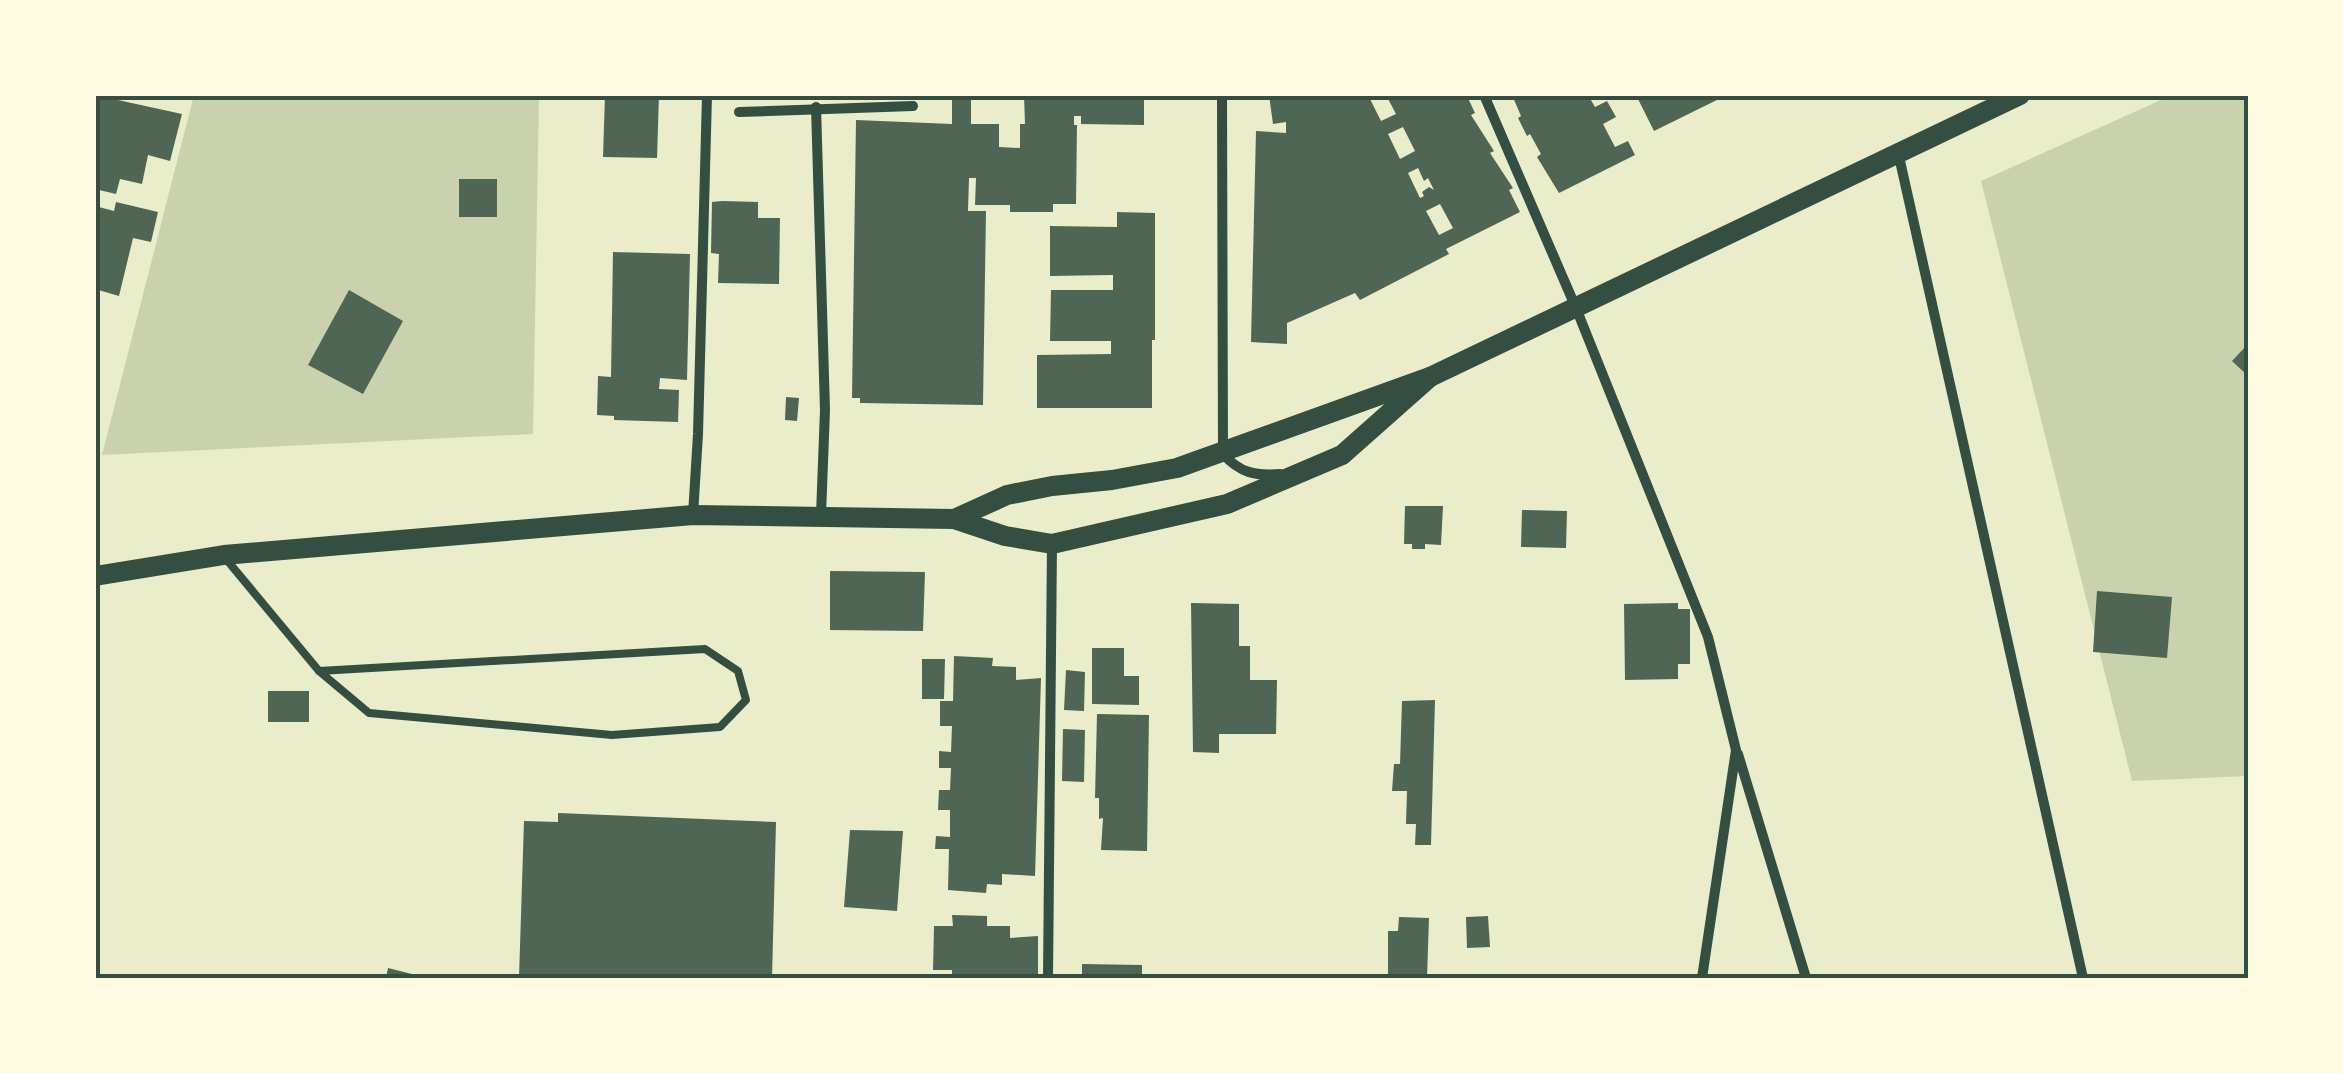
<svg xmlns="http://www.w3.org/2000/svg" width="2343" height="1073" viewBox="0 0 2343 1073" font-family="Cabin,sans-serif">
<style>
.green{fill:#cad2ad}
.building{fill:#4f6655;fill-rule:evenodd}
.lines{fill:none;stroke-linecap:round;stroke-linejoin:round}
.service{stroke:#344e41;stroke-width:8}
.minor{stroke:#344e41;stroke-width:10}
.secondary{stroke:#344e41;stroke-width:20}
.neatline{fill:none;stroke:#344e41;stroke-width:4}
</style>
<rect width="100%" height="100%" fill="#e9edc9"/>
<!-- green -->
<g class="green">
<polygon points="194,95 539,95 533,434 102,455"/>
<polygon points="2172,95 2248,95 2248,776 2132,781 1981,181"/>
</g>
<!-- building -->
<g class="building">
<polygon points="95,95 182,114 170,161 148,155 142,184 120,179 116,194 95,189"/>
<polygon points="605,95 659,95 657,158 603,157"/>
<polygon points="952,95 971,95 971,124 999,124 999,147 1020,148 1020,124 1025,124 1024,95 1144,95 1144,125 1081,124 1081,116 1074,116 1074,125 1077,125 1076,204 1053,204 1053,212 1010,212 1010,205 975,205 976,178 969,178 968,211 986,211 983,405 860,403 860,398 852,398 856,120 952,124"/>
<path d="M1269,95H1368L1381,121L1396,114L1386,95L1467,96L1475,113L1471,115L1494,151L1490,153L1513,188L1509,190L1520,212L1446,249L1449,254L1360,300L1355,293L1287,323V344L1251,342L1256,131L1286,133V122L1273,124ZM1403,127L1415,151L1400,159L1388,134ZM1418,168L1424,181L1428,178L1434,190L1429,187L1422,192L1424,196L1420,198L1408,173ZM1440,204L1453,228L1439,235L1426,211Z"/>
<polygon points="1512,95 1588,95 1595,107 1607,101 1616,117 1603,124 1615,147 1628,141 1635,155 1559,193 1537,157 1541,154 1530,134 1527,136 1518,118 1521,116"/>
<polygon points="1636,95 1736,95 1727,100 1725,96 1654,131"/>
<rect x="459" y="179" width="38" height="38"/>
<polygon points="722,201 758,202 758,218 780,218 779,284 718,283 719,254 711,253 712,202"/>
<polygon points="116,202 158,212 151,242 133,238 119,296 95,289 95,206 114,211"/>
<polygon points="1117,212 1155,213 1155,340 1152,340 1152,408 1037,408 1037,355 1111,354 1111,341 1050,341 1051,290 1113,290 1113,275 1050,276 1050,226 1117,227"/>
<polygon points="613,252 690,254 687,380 660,378 659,389 679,390 678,422 614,420 614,416 597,415 598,376 611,377"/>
<polygon points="349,290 403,321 363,394 308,365"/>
<polygon points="2248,344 2248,376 2232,361"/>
<polygon points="786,397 799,398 797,421 785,420"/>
<polygon points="1405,506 1443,506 1441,545 1425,544 1425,549 1412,549 1412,544 1404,544"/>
<polygon points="1522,510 1567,511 1566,548 1521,547"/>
<polygon points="830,571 925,572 923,631 830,630"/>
<polygon points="2097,591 2172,597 2167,658 2093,652"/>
<polygon points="1191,603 1239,604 1239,646 1250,646 1250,680 1277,680 1276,734 1219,734 1219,753 1193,752"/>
<polygon points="1678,603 1678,609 1690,609 1690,664 1678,664 1678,679 1625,680 1624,604"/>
<polygon points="1092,648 1124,648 1124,676 1139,676 1139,705 1092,704"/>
<polygon points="954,656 993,658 992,666 1016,667 1016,680 1041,678 1035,876 1002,874 1002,885 987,884 986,893 948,890 949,849 935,849 936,836 950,837 950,810 938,810 939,790 950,790 951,768 939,768 939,751 951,752 952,726 940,726 940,701 953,701"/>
<polygon points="922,659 945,659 944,699 922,699"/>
<polygon points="1066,670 1085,672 1084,711 1064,710"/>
<rect x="268" y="691" width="41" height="31"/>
<polygon points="1435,700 1431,845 1415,845 1416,824 1406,824 1407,791 1392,791 1394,764 1400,764 1402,701"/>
<polygon points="1097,714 1149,715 1147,851 1101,850 1103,818 1099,819 1099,798 1095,798"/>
<polygon points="1063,729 1085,730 1084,782 1062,781"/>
<polygon points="558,813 776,822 772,978 519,978 524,821 558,822"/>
<polygon points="850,830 903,831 897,911 844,907"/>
<polygon points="952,915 987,916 987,926 1010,926 1010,938 1038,936 1038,978 952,978 952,970 933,970 934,926 953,926"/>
<polygon points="1488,916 1490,947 1467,948 1466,917"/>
<polygon points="1399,917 1429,918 1427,978 1388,978 1388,931 1398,931"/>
<polygon points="1082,964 1142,965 1142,978 1082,978"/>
<polygon points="388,968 424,977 423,978 386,978"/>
</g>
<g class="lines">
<!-- service -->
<polyline class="service" points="226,559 319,671 369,713 612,735 720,727 746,700 738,671 705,649 319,671"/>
<!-- minor -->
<g class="minor">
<path d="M1222,95L1223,454C1240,473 1255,476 1280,474"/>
<polyline points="1484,95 1576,308 1708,637 1736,750 1702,978"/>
<polyline points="816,107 825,410 821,515"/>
<polyline points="739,112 913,106"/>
<polyline points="1898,152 2083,978"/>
<polyline points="693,515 698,434 707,95"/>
<polyline points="1738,754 1806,978"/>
<polyline points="1048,978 1052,544"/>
</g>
<!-- secondary -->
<g class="secondary">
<polyline points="954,519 1007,495 1052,486 1112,480 1177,468 1430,377 2020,95"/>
<polyline points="95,576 224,555 693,515 954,519 1005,536 1052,544 1227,504 1342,455 1430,377"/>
</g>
</g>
<!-- border -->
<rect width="2343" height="1073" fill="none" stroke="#fefae0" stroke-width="195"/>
<rect x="98" y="98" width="2148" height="878" class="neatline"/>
</svg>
